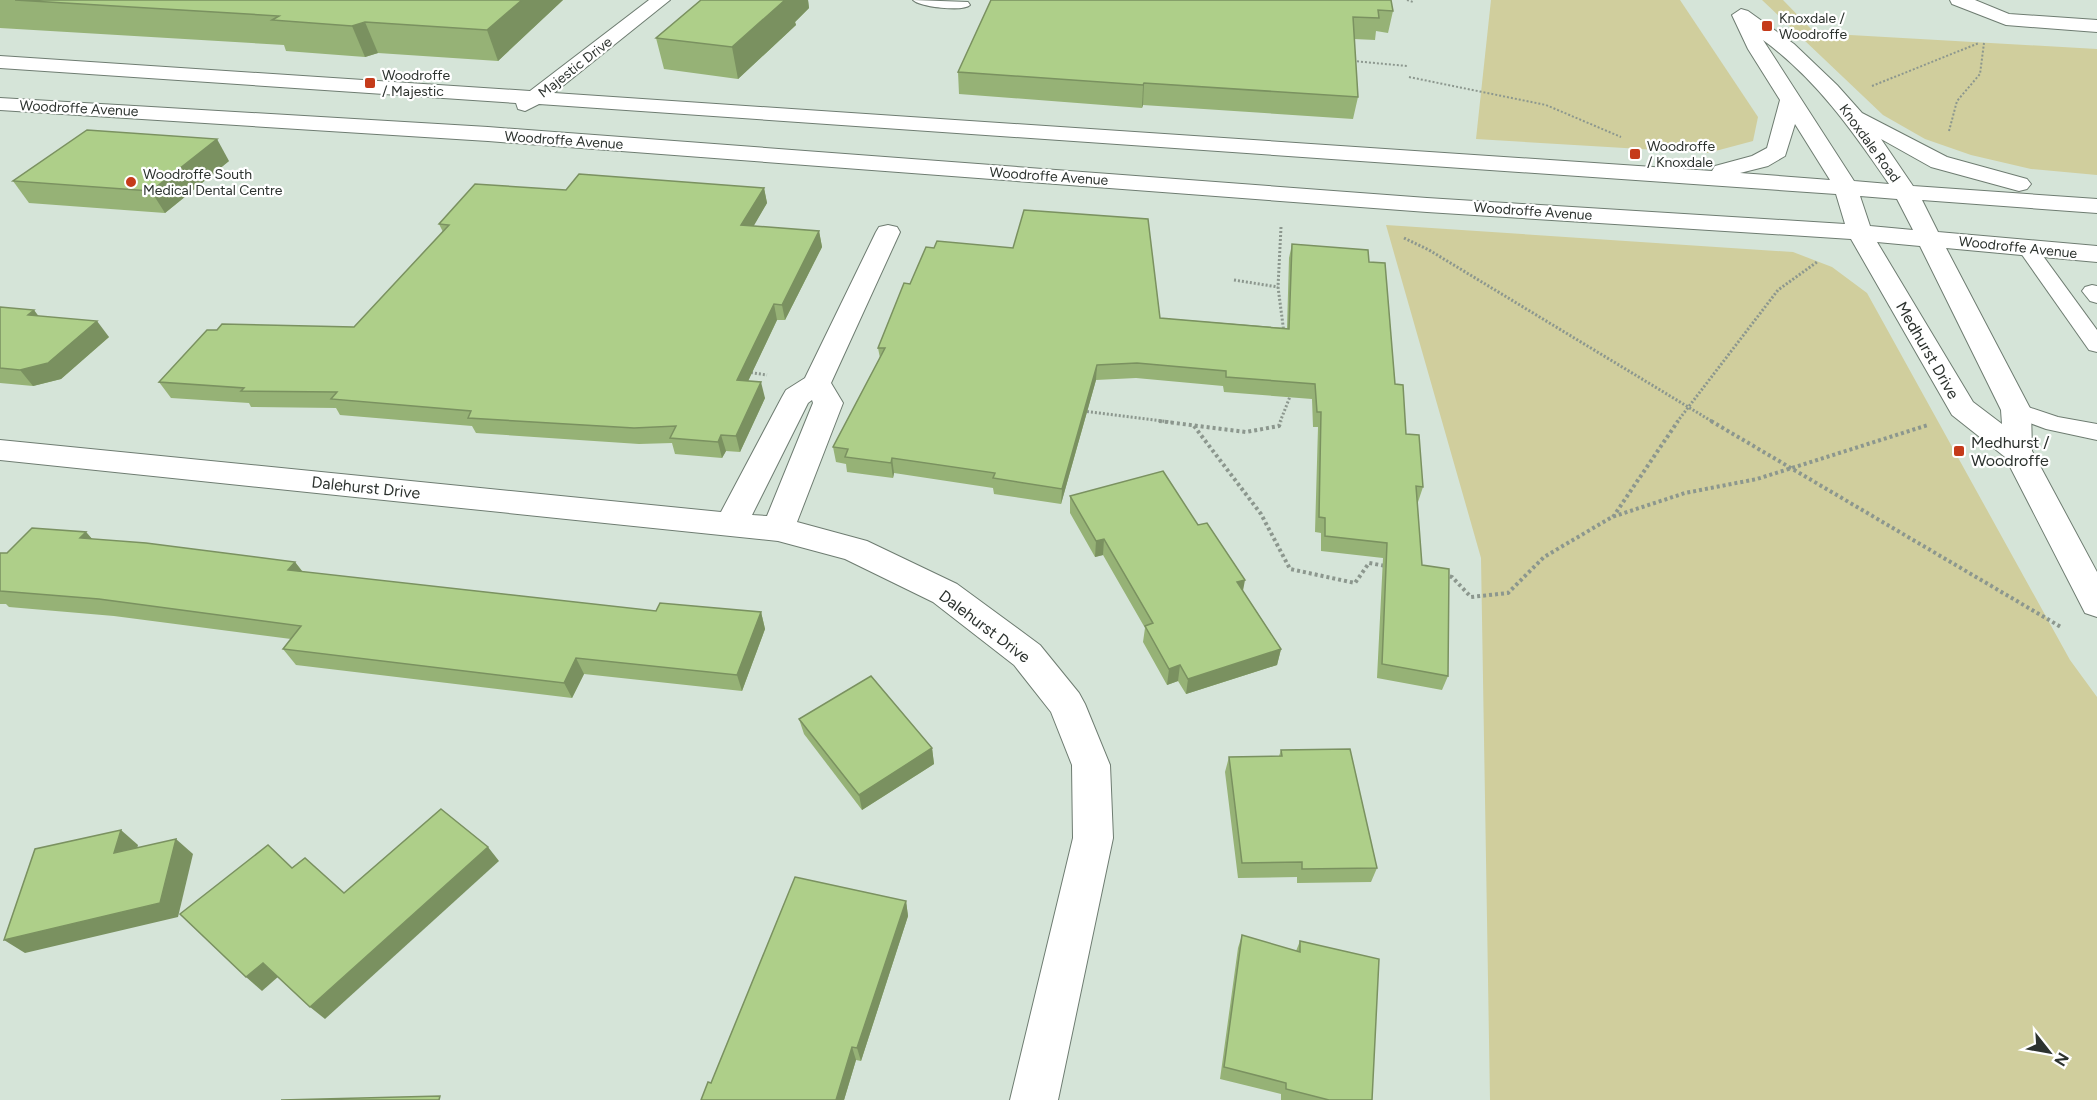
<svg xmlns="http://www.w3.org/2000/svg" width="2097" height="1100" viewBox="0 0 2097 1100" font-family="Figtree,sans-serif">
<style>
.green{fill:#d0ce9d}
.lines{fill:none;stroke-linecap:round;stroke-linejoin:round}
.lane-casing{stroke:#6e7c71;stroke-width:2}
.street-casing{stroke:#6e7c71;stroke-width:2}
.secondary-casing{stroke:#6e7c71;stroke-width:2}
.path-far2{stroke:#8c978e;stroke-width:2;stroke-dasharray:2 2;stroke-linecap:butt}
.path-far1{stroke:#8c978e;stroke-width:3;stroke-dasharray:2 2;stroke-linecap:butt}
.path{stroke:#8c978e;stroke-width:4;stroke-dasharray:3 3;stroke-linecap:butt}
.lane{fill:#fff;fill-rule:evenodd}
.street{fill:#fff;fill-rule:evenodd}
.secondary{fill:#fff;fill-rule:evenodd}
.wall{fill:#96b276}
.shaded-wall{fill:#7a9160}
.building{fill:#aecf89;stroke:#7a9160;stroke-width:1.5}
.poi-dot{fill:#c53b1a;stroke:#fff;stroke-width:2}
.labels{text-anchor:middle;stroke-width:4.5;stroke-linejoin:round;paint-order:stroke}
.far-poi-label{font-size:14px;fill:#2c322e;stroke:#fff;text-anchor:start}
.far-street-label{font-size:14px;fill:#2c322e;stroke:#fff}
.street-label{font-size:16px;fill:#2c322e;stroke:#fff}
.poi-label{font-size:16px;fill:#2c322e;stroke:#fff;text-anchor:start}
</style>
<rect width="100%" height="100%" fill="#d5e4d8"/>
<!-- green -->
<g class="green">
<polygon points="1491,0 1680,0 1758,117 1753,141 1708,153 1476,139"/>
<polygon points="1762,0 1783,0 1815,33 2097,49 2097,175 2031,169 1971,155 1925,139 1883,115"/>
<polygon points="1386,225 1793,252 1832,267 1867,293 2070,660 2097,697 2097,1100 1490,1100 1481,558"/>
</g>
<g class="lines">
<!-- lane casing -->
<g class="lane-casing">
<g id="lane">
<path d="M913,0L968,2L970,5C963,12 920,7 913,0Z"/>
<polygon points="2028,243 2035,245 2097,330 2097,352 2089,350 2018,249"/>
<polygon points="2092,285 2097,286 2097,303 2090,301 2082,291 2085,287"/>
<polygon points="2016,403 2058,417 2097,424 2097,440 2046,429 2008,415 2005,410 2008,405"/>
</g>
</g>
<!-- street casing -->
<g class="street-casing">
<g id="street">
<polygon points="1950,0 1975,0 2009,14 2097,20 2097,32 2006,25 1952,4"/>
<path d="M888,225L897,227L900,232L831,383L843,403L797,522L867,541L957,584L1040,645L1079,693L1085,704L1110,765L1113,838L1058,1100H1010L1073,838L1072,765L1051,712L1014,665L933,602L845,559L778,541L0,460V440L721,512L782,397L786,390L805,378L876,232L879,227ZM812,400L813,403L767,516L752,515L808,403Z"/>
</g>
</g>
<!-- secondary casing -->
<g class="secondary-casing">
<path id="secondary" d="M649,0H670L554,93L1712,171L1715,166L1752,156L1767,148L1780,100L1748,49L1732,15L1741,9L1748,11L1794,44L1837,85L1862,113L1947,157L2027,179L2031,184L2027,189L2019,191L1931,167L1881,139L1913,186L2097,199V213L1922,200L1938,232L2097,246V262L1946,248L2031,410L2032,451L2097,572V617L2085,613L2005,457L1952,415L1851,239L1427,212L488,141L0,110V98L488,127L1427,198L1845,224L1836,194L539,104L525,111L518,109L516,103L0,68V56L530,91ZM1763,40C1816,79 1852,130 1889,184L1854,181ZM1795,124L1830,180L1740,173L1768,166L1785,156ZM1860,196L1897,199L1913,230L1870,226ZM1877,242L1920,246L2001,410L2002,424L1973,402Z"/>
</g>
<!-- path-far2 -->
<g class="path-far2">
<polyline points="1407,0 1413,2"/>
<polyline points="1353,61 1407,66"/>
<polyline points="1409,77 1546,105 1621,137"/>
<polyline points="1872,86 1979,43"/>
<polyline points="1949,131 1957,101 1980,74 1984,43"/>
</g>
<!-- path-far1 -->
<g class="path-far1">
<polyline points="1281,227 1278,287 1284,333"/>
<polyline points="1404,238 1429,250 1713,422"/>
<polyline points="1234,280 1278,287"/>
<polyline points="747,372 767,375"/>
<polyline points="1083,411 1171,422"/>
<polyline points="1280,422 1291,394"/>
<polyline points="1677,422 1778,290 1817,262"/>
</g>
<!-- path -->
<g class="path">
<polyline points="1159,421 1246,432 1279,426 1281,421"/>
<polyline points="1711,421 2061,627"/>
<polyline points="1194,426 1261,514 1290,569 1355,583 1369,563 1386,566"/>
<polyline points="1613,517 1678,421"/>
<polyline points="1444,575 1452,577 1471,597 1508,593 1544,557 1612,517 1685,493 1757,479 1928,425"/>
</g>
<!-- lane -->
<use href="#lane" class="lane"/>
<!-- street -->
<use href="#street" class="street"/>
<!-- secondary -->
<use href="#secondary" class="secondary"/>
</g>
<!-- wall -->
<g class="wall">
<polygon points="0,0 563,0 498,61 378,53 365,57 286,51 284,45 0,28"/>
<polygon points="701,0 808,0 809,8 795,22 796,25 738,79 664,69 656,38"/>
<polygon points="1391,0 1393,11 1388,33 1376,31 1375,40 1354,39 1358,97 1353,119 1143,105 1142,108 959,94 958,72"/>
<polygon points="229,161 165,213 29,203 13,181"/>
<polygon points="764,188 767,203 753,226 819,231 822,247 785,320 777,320 748,381 765,398 740,452 726,451 722,458 675,454 672,443 639,444 476,433 472,426 340,415 336,408 251,407 249,403 171,398 159,382 354,327 443,232 439,224 566,190"/>
<polygon points="1292,244 1369,262 1406,434 1423,487 1418,502 1417,502 1422,565 1448,676 1442,690 1377,678 1383,558 1321,551 1321,533 1315,532 1318,427 1313,427 1312,399 1224,392 1223,386 1136,378 1096,380 1061,504 994,494 993,488 894,473 893,478 847,472 846,464 836,462 833,447 880,358 878,348 1160,318 1287,328 1289,258"/>
<polygon points="0,307 38,316 109,337 61,379 33,386 0,383"/>
<polygon points="1070,496 1243,591 1281,649 1277,665 1186,694 1178,681 1167,685 1143,642 1145,628 1103,555 1095,557 1070,513"/>
<polygon points="86,532 92,539 295,562 303,572 656,611 761,612 765,629 742,691 584,674 572,698 296,665 283,649 291,639 114,616 9,607 6,604 0,604 0,553 7,553"/>
<polygon points="799,719 932,748 934,764 862,810 804,734"/>
<polygon points="1281,750 1377,868 1371,882 1297,883 1297,877 1238,878 1225,772 1229,757 1279,756"/>
<polygon points="906,901 908,916 861,1061 856,1060 844,1100 701,1100 711,1083"/>
<polygon points="1242,935 1296,951 1300,941 1372,1100 1281,1100 1281,1094 1220,1079 1238,948"/>
</g>
<!-- shaded-wall -->
<g class="shaded-wall">
<polygon points="522,0 563,0 498,61 487,30"/>
<polygon points="785,0 808,0 809,8 795,22 796,25 738,79 732,47"/>
<polygon points="365,22 378,53 365,57 352,26"/>
<polygon points="1144,83 1143,105 1142,108 1143,85"/>
<polygon points="217,139 229,161 165,213 151,191"/>
<polygon points="764,188 767,203 745,241 741,225"/>
<polygon points="819,231 822,247 785,320 782,305"/>
<polygon points="774,304 777,320 741,396 737,380"/>
<polygon points="34,310 46,326 28,315"/>
<polygon points="97,321 109,337 61,379 33,386 20,370"/>
<polygon points="1097,365 1096,380 1061,504 1062,489"/>
<polygon points="761,382 765,398 740,452 736,436"/>
<polygon points="721,435 726,451 722,458 718,442"/>
<polygon points="892,458 894,473 893,478 891,463"/>
<polygon points="86,532 100,548 80,538"/>
<polygon points="1104,539 1103,555 1095,557 1096,541"/>
<polygon points="295,562 307,578 288,570"/>
<polygon points="1245,580 1242,596 1237,582"/>
<polygon points="761,612 765,629 742,691 737,675"/>
<polygon points="1281,649 1277,665 1186,694 1188,679"/>
<polygon points="576,658 584,674 572,698 564,683"/>
<polygon points="1180,665 1178,681 1167,685 1169,669"/>
<polygon points="932,748 934,764 862,810 859,795"/>
<polygon points="121,830 138,845 132,868 114,853"/>
<polygon points="176,839 193,854 178,917 25,953 4,940"/>
<polygon points="488,847 499,861 325,1019 310,1007"/>
<polygon points="906,901 908,916 861,1061 857,1048"/>
<polygon points="263,963 279,976 262,991 246,977"/>
<polygon points="852,1047 856,1060 844,1100 836,1100"/>
</g>
<!-- building -->
<g class="building">
<polygon points="15,0 522,0 487,30 365,22 352,26 272,20 279,16"/>
<polygon points="701,0 785,0 732,47 656,38"/>
<polygon points="991,0 1391,0 1393,11 1378,10 1379,18 1353,17 1358,97 1144,83 1143,85 958,72"/>
<polygon points="87,130 217,139 151,191 13,181"/>
<polygon points="579,174 764,188 741,225 819,231 782,305 774,304 737,380 761,382 736,436 721,435 718,442 670,438 676,426 634,428 468,418 471,411 331,399 337,392 241,391 244,388 159,382 207,330 217,330 222,324 354,327 449,225 439,224 475,184 566,190"/>
<polygon points="1024,210 1148,219 1160,318 1289,329 1292,244 1368,250 1369,262 1385,263 1395,384 1403,385 1406,434 1419,435 1423,487 1416,486 1422,565 1449,569 1448,676 1382,664 1387,543 1325,536 1325,518 1319,517 1321,412 1317,412 1315,384 1226,377 1226,371 1137,363 1097,365 1062,489 993,478 995,473 892,458 891,463 845,457 848,449 833,447 885,348 878,348 904,283 910,284 926,247 934,248 937,241 1013,248"/>
<polygon points="0,307 34,310 28,315 97,321 48,363 20,370 0,368"/>
<polygon points="1163,471 1198,525 1207,523 1245,580 1237,582 1281,649 1188,679 1180,665 1169,669 1145,626 1153,623 1104,539 1096,541 1070,496"/>
<polygon points="32,528 86,532 80,538 146,543 295,562 288,570 656,611 660,603 761,612 737,675 576,658 564,683 283,649 301,626 99,599 0,591 0,553 7,553"/>
<polygon points="871,676 932,748 859,795 799,719"/>
<polygon points="1350,749 1377,868 1302,869 1302,862 1242,863 1229,757 1282,756 1281,750"/>
<polygon points="441,809 488,847 310,1007 263,963 246,977 180,914 268,845 292,868 305,858 344,893"/>
<polygon points="121,830 114,853 176,839 160,903 4,940 35,849"/>
<polygon points="795,877 906,901 857,1048 852,1047 836,1100 701,1100 708,1082 711,1083"/>
<polygon points="1242,935 1300,952 1300,941 1379,959 1372,1100 1329,1100 1286,1089 1286,1083 1224,1067"/>
<polygon points="440,1096 439,1100 281,1100"/>
</g>
<!-- markers -->
<g class="poi-dot">
<rect x="1761" y="20" width="12" height="12" rx="3"/>
<rect x="364" y="77" width="12" height="12" rx="3"/>
<rect x="1629" y="148" width="12" height="12" rx="3"/>
<circle cx="131" cy="182" r="6"/>
<rect x="1953" y="445" width="12" height="12" rx="3"/>
</g>
<g class="labels">
<!-- far-poi labels -->
<g class="far-poi-label">
<text x="1779" y="23">Knoxdale /<tspan x="1779" dy="16">Woodroffe</tspan></text>
<text x="382" y="80">Woodroffe<tspan x="382" dy="16">/ Majestic</tspan></text>
<text x="1647" y="151">Woodroffe<tspan x="1647" dy="16">/ Knoxdale</tspan></text>
<text x="143" y="179">Woodroffe South<tspan x="143" dy="16">Medical Dental Centre</tspan></text>
</g>
<!-- far-street labels -->
<g class="far-street-label">
<text transform="translate(575 67) rotate(-38)" y="5">Majestic Drive</text>
<text transform="translate(79 108) rotate(3)" y="5">Woodroffe Avenue</text>
<text transform="translate(564 140) rotate(4)" y="5">Woodroffe Avenue</text>
<text transform="translate(1870 143) rotate(54)" y="5">Knoxdale Road</text>
<text transform="translate(1049 176) rotate(4)" y="5">Woodroffe Avenue</text>
<text transform="translate(1533 211) rotate(4)" y="5">Woodroffe Avenue</text>
<text transform="translate(2018 247) rotate(6)" y="5">Woodroffe Avenue</text>
</g>
<!-- street labels -->
<g class="street-label">
<text transform="translate(1928 350) rotate(60)" y="6">Medhurst Drive</text>
<text transform="translate(366 487) rotate(6)" y="6">Dalehurst Drive</text>
<text transform="translate(985 626) rotate(37)" y="6">Dalehurst Drive</text>
</g>
<!-- poi labels -->
<g class="poi-label">
<text x="1971" y="448">Medhurst /<tspan x="1971" dy="18">Woodroffe</tspan></text>
</g>
</g>
<!-- north arrow -->
<g transform="translate(2049 1052) rotate(121)" stroke="#ffffff" stroke-width="4.5" paint-order="stroke">
<path d="M0-4.5L10 22L0 15L-10 22Z" fill="#2c322e"/>
<text y="-9" font-size="16" font-weight="bold" text-anchor="middle" fill="#2c322e">N</text>
</g>
</svg>
